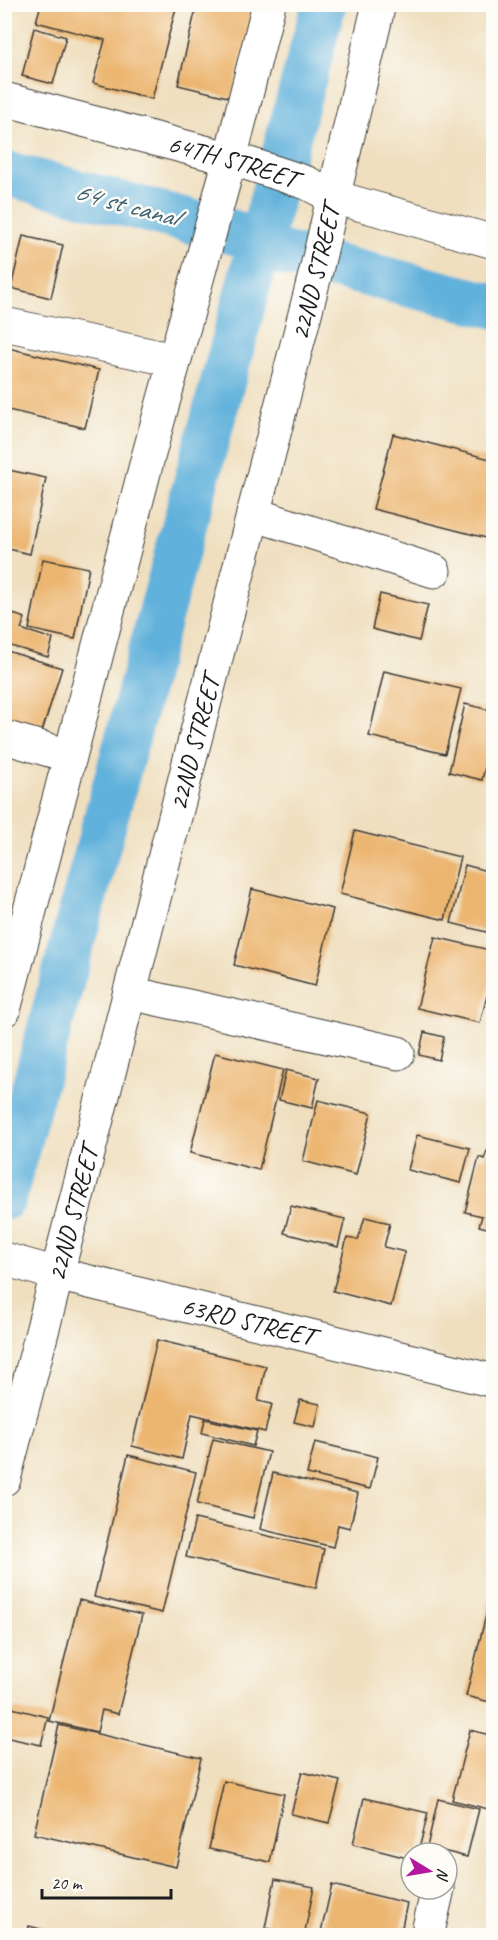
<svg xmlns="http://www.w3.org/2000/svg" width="498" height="1940" viewBox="0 0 498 1940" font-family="Caveat,sans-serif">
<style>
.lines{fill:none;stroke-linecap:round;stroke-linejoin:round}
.canal{stroke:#61b1db;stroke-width:45}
.building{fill:#ecb671}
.street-casing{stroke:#3c3934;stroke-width:35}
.street{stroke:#fff;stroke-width:33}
.labels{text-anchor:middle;stroke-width:5;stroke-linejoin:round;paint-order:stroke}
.street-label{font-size:26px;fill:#1c1c1c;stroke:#fdfcf7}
.water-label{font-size:27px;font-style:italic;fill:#3b5f72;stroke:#fdfcf7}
</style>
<rect width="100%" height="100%" fill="#fdfcf7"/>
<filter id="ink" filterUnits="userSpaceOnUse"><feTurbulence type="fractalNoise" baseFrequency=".0167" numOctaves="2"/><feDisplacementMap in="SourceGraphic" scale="12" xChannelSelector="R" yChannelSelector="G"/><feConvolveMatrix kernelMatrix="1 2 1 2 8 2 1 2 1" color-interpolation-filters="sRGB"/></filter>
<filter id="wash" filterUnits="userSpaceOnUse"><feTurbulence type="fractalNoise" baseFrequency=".008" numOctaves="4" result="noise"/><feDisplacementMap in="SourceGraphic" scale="24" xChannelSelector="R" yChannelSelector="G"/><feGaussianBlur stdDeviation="1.35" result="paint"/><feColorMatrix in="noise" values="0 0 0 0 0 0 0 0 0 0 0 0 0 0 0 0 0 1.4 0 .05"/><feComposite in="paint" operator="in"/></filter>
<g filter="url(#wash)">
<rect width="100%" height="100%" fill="#efdfbf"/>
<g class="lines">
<!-- canal -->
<g class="canal">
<polyline points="4,173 247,236"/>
<polyline points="277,252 494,306"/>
<polyline points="4,1198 324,4"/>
</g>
</g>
<g id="blocks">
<!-- building -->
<g class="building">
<polygon points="41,4 177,4 152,99 93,83 105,40 36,22"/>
<polygon points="197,4 255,4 232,98 178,85"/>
<polygon points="34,28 66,37 53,84 22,76"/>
<polygon points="23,236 63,245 51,298 11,288"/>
<polygon points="4,347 99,370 85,428 4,409"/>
<polygon points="393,434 494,460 494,540 373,509"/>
<polygon points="4,469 46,478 30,554 4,548"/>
<polygon points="43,559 89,568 75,639 29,629"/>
<polygon points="380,594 428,605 419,641 372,629"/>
<polygon points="4,611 25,618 21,629 53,639 48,657 4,644"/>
<polygon points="4,650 62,668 40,738 4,727"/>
<polygon points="384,671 461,689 445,754 369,736"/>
<polygon points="465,704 494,711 494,731 482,780 449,772"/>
<polygon points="355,831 460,857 445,920 340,894"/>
<polygon points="465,865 494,873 494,934 451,923"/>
<polygon points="252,889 333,909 315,986 234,965"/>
<polygon points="435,937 494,951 494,969 480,1023 417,1008"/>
<polygon points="424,1032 444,1037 439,1060 419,1055"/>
<polygon points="215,1053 283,1070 259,1170 190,1153"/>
<polygon points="286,1070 319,1078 312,1108 279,1100"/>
<polygon points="318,1100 371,1113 356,1175 303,1161"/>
<polygon points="417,1135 470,1148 461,1183 408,1170"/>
<polygon points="487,1151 494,1152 494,1230 479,1226 482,1216 465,1212 479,1157 484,1159"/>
<polygon points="291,1206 345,1219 338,1247 284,1233"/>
<polygon points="365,1217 390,1223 384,1247 405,1252 391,1306 333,1291 347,1238 358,1240"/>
<polygon points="157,1340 266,1366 258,1401 272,1404 265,1432 192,1414 182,1459 132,1446"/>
<polygon points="300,1400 320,1404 315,1427 294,1422"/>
<polygon points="205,1419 257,1431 253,1446 202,1433"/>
<polygon points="213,1439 269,1452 253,1518 197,1504"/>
<polygon points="315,1442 378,1457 370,1489 307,1474"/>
<polygon points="128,1455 196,1472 162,1613 94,1597"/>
<polygon points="273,1473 358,1493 350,1528 338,1525 333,1547 260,1529"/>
<polygon points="195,1519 324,1549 316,1588 186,1557"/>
<polygon points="493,1587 494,1587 494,1703 466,1696"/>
<polygon points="79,1600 142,1615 118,1714 102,1710 97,1732 49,1721"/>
<polygon points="8,1707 48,1717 41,1745 4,1737 4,1722"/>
<polygon points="59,1725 201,1758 176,1867 34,1834"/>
<polygon points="470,1730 494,1736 492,1810 452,1800"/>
<polygon points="302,1772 340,1781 329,1823 291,1814"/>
<polygon points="224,1781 284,1794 270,1862 209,1849"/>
<polygon points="364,1798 428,1813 418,1853 411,1853 411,1859 353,1844"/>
<polygon points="438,1799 479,1809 467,1857 427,1847"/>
<polygon points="275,1879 314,1887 304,1936 265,1928"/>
<polygon points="332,1885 407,1903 402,1927 415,1930 414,1936 320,1936"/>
<polygon points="29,1926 64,1935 64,1936 27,1936"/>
</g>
</g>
</g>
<g filter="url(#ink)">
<use href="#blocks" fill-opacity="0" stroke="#3c3934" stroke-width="1.5"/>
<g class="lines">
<!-- street casing -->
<g class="street-casing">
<g id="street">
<path id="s1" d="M4,99L246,163L307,183L334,197L494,242"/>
<polyline points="4,324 174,360"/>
<polyline points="253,514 434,571"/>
<polyline points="4,737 70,756"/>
<polyline points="130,993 398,1053"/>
<polyline points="4,1010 147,461 230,159 269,4"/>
<path id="s2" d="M4,1259L57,1274L494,1381"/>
<path id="s3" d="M4,1479L315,275L379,4"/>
<polyline points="427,1936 438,1889"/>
</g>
</g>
<!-- street -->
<use href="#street" class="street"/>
</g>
</g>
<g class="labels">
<!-- street labels -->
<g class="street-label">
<text dy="9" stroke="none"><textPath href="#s1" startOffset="237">64TH STREET</textPath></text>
<text dy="9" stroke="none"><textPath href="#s3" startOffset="1246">22ND STREET</textPath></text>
<text dy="9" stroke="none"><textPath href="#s3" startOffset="760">22ND STREET</textPath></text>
<text dy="9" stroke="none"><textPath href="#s3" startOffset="274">22ND STREET</textPath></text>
<text dy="9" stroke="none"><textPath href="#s2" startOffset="252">63RD STREET</textPath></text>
</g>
<!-- water labels -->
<g class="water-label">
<text transform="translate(126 204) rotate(15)" y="9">64 st canal</text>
</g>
</g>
<!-- margin -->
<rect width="498" height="1940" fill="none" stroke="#fdfcf7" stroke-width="24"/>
<!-- north arrow -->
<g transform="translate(429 1871) rotate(101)"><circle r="28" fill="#fdfcf7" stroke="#a3a29f" stroke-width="1.5"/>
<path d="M0-4.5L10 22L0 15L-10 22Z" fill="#b5179e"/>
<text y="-9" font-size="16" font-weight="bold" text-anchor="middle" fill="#1c1c1c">N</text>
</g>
<!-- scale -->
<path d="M42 1889v9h129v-9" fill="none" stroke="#1c1c1c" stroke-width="3"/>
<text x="51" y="1889" font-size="18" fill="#1c1c1c" stroke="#fdfcf7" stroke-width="4.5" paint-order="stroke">20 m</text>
</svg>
